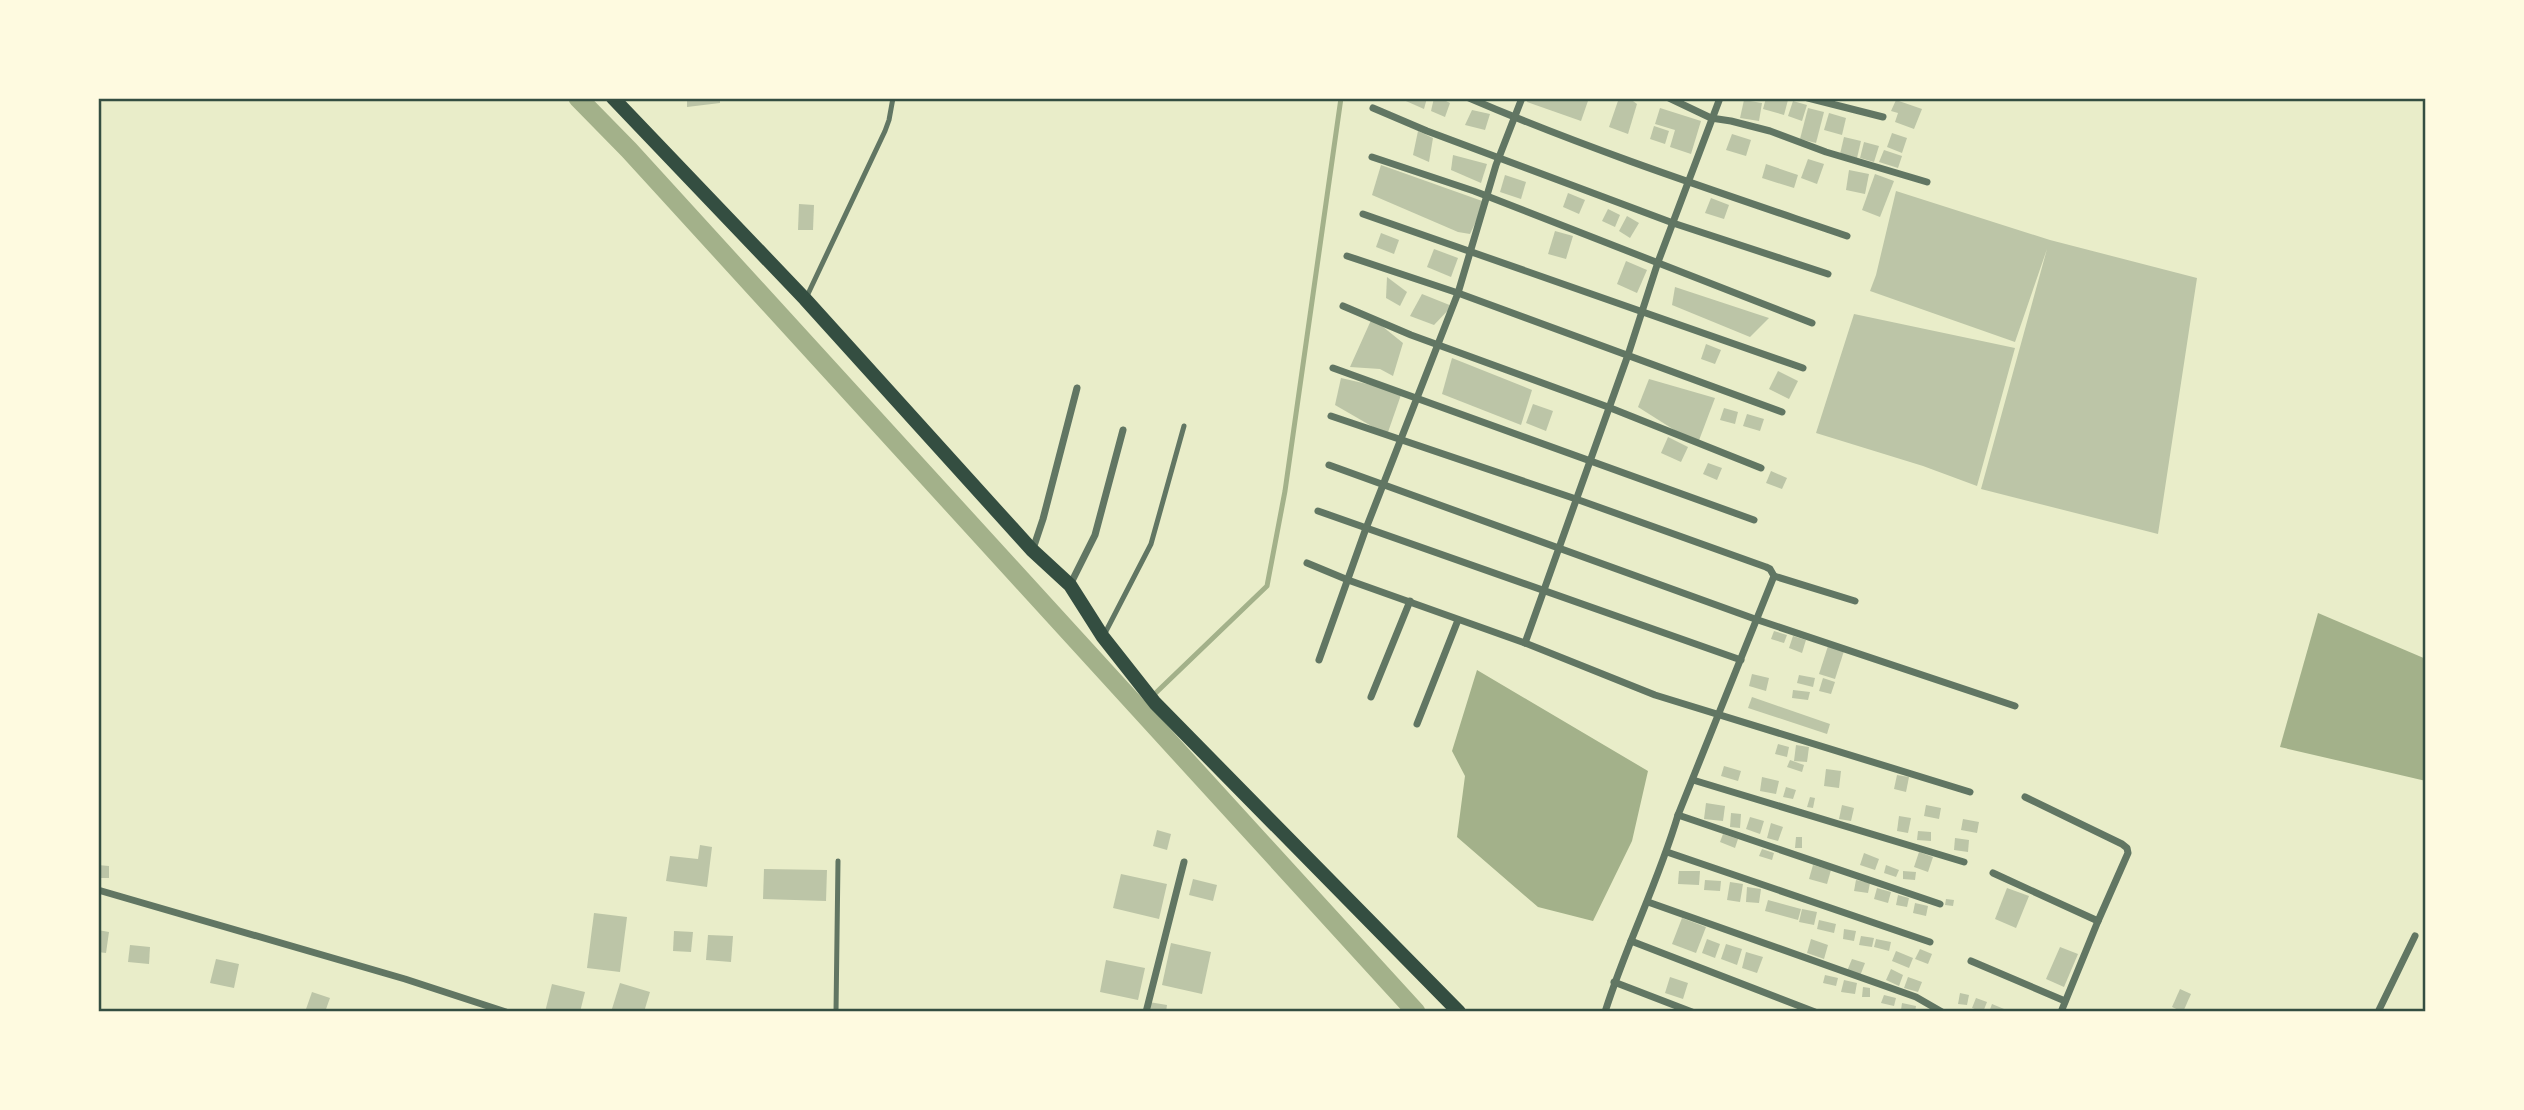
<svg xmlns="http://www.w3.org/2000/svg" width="2524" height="1110" viewBox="0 0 2524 1110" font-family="'Golos Text',sans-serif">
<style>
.water{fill:#a3b18a}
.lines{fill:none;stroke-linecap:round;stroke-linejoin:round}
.stream{stroke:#a3b18a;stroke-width:5}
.canal{stroke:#a3b18a;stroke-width:19}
.building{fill:#bcc5a7}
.service{stroke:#617663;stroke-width:5}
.minor{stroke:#617663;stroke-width:7}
.secondary{stroke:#344e41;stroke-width:14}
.neatline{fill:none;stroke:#344e41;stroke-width:2.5}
</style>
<rect width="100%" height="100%" fill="#e9edc9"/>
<!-- water -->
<g class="water">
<polygon points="2318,613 2426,659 2426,781 2280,747"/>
<polygon points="1477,670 1648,771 1632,841 1593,921 1538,907 1457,837 1465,776 1452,751"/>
</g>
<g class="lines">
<!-- stream -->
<polyline class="stream" points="1139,709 1267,586 1285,491 1341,98"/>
<!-- canal -->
<polyline class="canal" points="578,98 629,150 1416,1012"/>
</g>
<!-- building -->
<g class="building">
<polygon points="687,98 720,98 720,103 687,107"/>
<polygon points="1399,98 1427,98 1424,109"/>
<polygon points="1434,98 1440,98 1450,103 1445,117 1431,111"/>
<polygon points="1528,98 1589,98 1581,121 1527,102"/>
<polygon points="1619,98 1629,98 1637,104 1628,134 1609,127"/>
<polygon points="1766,98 1788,100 1784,115 1763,109"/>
<polygon points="1744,100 1762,103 1759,121 1740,118"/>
<polygon points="1896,100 1922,109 1914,129 1895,122 1898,113 1891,111"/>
<polygon points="1793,101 1807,105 1802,121 1788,116"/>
<polygon points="1660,108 1701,121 1691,154 1670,147 1675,130 1655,124"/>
<polygon points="1808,108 1824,112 1816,143 1800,139"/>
<polygon points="1472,110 1490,114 1485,130 1465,125"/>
<polygon points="1829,113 1846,118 1842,135 1824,130"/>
<polygon points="1654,126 1669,131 1665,144 1650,139"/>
<polygon points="1418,131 1433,138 1429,162 1413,155"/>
<polygon points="1892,133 1907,138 1902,153 1887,147"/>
<polygon points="1732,134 1751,140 1746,156 1726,150"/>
<polygon points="1844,137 1861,141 1857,158 1840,154"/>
<polygon points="1864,142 1879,146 1874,162 1860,158"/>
<polygon points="1884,150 1902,156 1898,168 1879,162"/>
<polygon points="1453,155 1487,164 1481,183 1451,170"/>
<polygon points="1808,159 1824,164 1817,184 1801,178"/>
<polygon points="1766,164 1798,175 1794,188 1762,178"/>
<polygon points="1381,165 1485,202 1470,234 1458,232 1372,195"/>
<polygon points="1849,170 1869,174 1865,194 1846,190"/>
<polygon points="1875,174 1894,181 1880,217 1862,210"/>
<polygon points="1505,175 1526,182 1521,199 1500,192"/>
<polygon points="1896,191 2050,240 2197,278 2158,534 1981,489 2047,249 2015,342 1870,291 1876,275"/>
<polygon points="1568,193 1585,200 1579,214 1563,207"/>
<polygon points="1711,198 1729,205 1724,219 1705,213"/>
<polygon points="799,204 814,205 813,230 798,230"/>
<polygon points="1608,209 1620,215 1615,227 1602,221"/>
<polygon points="1627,216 1639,223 1630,238 1619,231"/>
<polygon points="1555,231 1573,236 1566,259 1548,254"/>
<polygon points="1381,233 1399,240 1394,254 1376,247"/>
<polygon points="1434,249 1458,258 1451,277 1427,267"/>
<polygon points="1626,261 1647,270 1637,293 1617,284"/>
<polygon points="1387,277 1407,292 1400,306 1386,298"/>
<polygon points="1675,287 1769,318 1750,337 1672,305"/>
<polygon points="1422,294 1452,306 1434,325 1410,316"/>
<polygon points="1854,314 2015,348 1977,486 1923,466 1816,433"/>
<polygon points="1372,318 1403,343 1393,376 1380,369 1350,367"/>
<polygon points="1706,344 1721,350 1715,364 1701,359"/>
<polygon points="1452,358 1532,390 1521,425 1442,394"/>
<polygon points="1778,371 1798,381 1789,399 1769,389"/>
<polygon points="1341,378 1402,392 1387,435 1335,405"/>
<polygon points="1649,379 1715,398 1698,443 1687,438 1638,407"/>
<polygon points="1533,404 1553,411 1546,431 1526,423"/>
<polygon points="1724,408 1738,412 1735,424 1720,420"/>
<polygon points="1747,414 1764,419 1760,431 1743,426"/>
<polygon points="1668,437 1688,447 1681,462 1661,453"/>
<polygon points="1708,463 1722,468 1717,480 1703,474"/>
<polygon points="1771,471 1787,478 1782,489 1766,483"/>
<polygon points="1774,631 1787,635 1784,643 1771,639"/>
<polygon points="1793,636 1806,640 1802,653 1789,648"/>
<polygon points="1828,646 1844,651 1835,679 1819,674"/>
<polygon points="1752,674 1769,678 1766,691 1749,686"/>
<polygon points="1799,675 1815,678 1813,687 1797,683"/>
<polygon points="1823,678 1835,682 1831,694 1819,691"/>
<polygon points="1793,690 1810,692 1808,700 1792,698"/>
<polygon points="1752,697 1830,724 1827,734 1748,708"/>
<polygon points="1778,744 1789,747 1787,757 1775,754"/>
<polygon points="1796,745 1809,747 1807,762 1794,761"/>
<polygon points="1790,760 1804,765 1802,772 1787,767"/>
<polygon points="1724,766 1741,771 1738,781 1721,776"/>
<polygon points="1826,769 1841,771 1839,788 1824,786"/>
<polygon points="1897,775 1909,777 1906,792 1894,789"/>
<polygon points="1762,777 1779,781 1776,794 1760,791"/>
<polygon points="1786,787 1796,790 1793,799 1783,797"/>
<polygon points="1810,797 1815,798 1813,808 1807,807"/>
<polygon points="1706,803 1725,806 1723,821 1704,819"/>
<polygon points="1842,805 1854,808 1851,821 1839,819"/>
<polygon points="1926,805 1941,808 1939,819 1924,816"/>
<polygon points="1731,813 1741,814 1740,828 1730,827"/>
<polygon points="1899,816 1911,818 1908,833 1897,831"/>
<polygon points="1750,817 1764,821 1760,834 1746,829"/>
<polygon points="1963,819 1979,822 1977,833 1961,830"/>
<polygon points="1771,823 1783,827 1778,841 1767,838"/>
<polygon points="1157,830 1171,834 1167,850 1153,846"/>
<polygon points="1918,831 1931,832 1931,841 1917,840"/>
<polygon points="1723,834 1738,839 1735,848 1720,842"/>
<polygon points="1796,837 1802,837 1802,848 1795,848"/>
<polygon points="1955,838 1969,840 1968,852 1954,850"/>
<polygon points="700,845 712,847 707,887 666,881 670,856 698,859"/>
<polygon points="1762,849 1774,853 1772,860 1759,856"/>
<polygon points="1919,852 1933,857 1928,872 1914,867"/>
<polygon points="1864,853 1879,859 1875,870 1860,865"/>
<polygon points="98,865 109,866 109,878 98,878"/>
<polygon points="1813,865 1831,870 1827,884 1809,879"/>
<polygon points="1886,865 1899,870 1896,877 1884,873"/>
<polygon points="764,869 827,870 826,901 763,899"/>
<polygon points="1679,871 1700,871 1699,885 1678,884"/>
<polygon points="1903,871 1916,872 1915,880 1903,879"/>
<polygon points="1121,874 1167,884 1159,919 1113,908"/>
<polygon points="1193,879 1217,885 1213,901 1189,895"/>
<polygon points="1705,880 1721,881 1720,891 1704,890"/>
<polygon points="1856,880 1870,883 1868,893 1854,891"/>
<polygon points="1730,882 1743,884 1740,902 1727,900"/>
<polygon points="1747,887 1761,889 1759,903 1746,902"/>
<polygon points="1877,888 1891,892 1888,903 1874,899"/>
<polygon points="2007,888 2029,896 2016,928 1995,919"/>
<polygon points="1898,895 1909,898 1907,907 1896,905"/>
<polygon points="1946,899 1954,900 1953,906 1945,905"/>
<polygon points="1768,900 1801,909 1798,920 1765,911"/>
<polygon points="1915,903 1928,906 1926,916 1913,913"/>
<polygon points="1802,909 1817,912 1814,925 1799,922"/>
<polygon points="594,913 627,917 620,972 587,968"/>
<polygon points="1682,918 1706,927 1696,953 1672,944"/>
<polygon points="1819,920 1836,924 1834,933 1817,929"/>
<polygon points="1844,929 1856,931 1854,941 1843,939"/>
<polygon points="98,930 109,932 106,953 98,952"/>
<polygon points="674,931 693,932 691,952 673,951"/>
<polygon points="708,935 733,936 731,962 706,960"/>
<polygon points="1861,936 1874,938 1872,947 1859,945"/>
<polygon points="1707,939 1720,944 1715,958 1702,953"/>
<polygon points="1811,939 1828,945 1824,959 1807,953"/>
<polygon points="1876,939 1891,942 1889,951 1874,947"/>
<polygon points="1171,943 1211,952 1202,994 1162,985"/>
<polygon points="1726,944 1742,949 1737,965 1721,959"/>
<polygon points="130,945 150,947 149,964 128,962"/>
<polygon points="2060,947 2078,954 2064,987 2046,979"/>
<polygon points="1920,949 1932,954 1928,964 1915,959"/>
<polygon points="1896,951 1913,958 1909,968 1892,961"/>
<polygon points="1746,952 1763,957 1757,973 1742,968"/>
<polygon points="216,959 239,964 234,988 210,983"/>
<polygon points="1852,959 1865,963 1860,976 1847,971"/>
<polygon points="1106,960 1145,968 1138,1000 1100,992"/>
<polygon points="1891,969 1903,975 1899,986 1886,980"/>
<polygon points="1825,975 1838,978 1836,986 1823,983"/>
<polygon points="1670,977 1688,983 1683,999 1665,993"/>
<polygon points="1908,977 1922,982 1918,992 1904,988"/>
<polygon points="1844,980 1857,983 1855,994 1841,992"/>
<polygon points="620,983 650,992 644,1012 611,1012"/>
<polygon points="552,984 585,992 580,1012 545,1012"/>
<polygon points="1863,987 1870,988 1870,997 1862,997"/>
<polygon points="2180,989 2191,994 2183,1012 2172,1007"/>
<polygon points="312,992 330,998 325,1012 305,1012"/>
<polygon points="1960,993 1969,995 1967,1005 1958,1004"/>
<polygon points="1884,995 1896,998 1894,1006 1881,1003"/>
<polygon points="1976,998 1987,1002 1983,1012 1972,1008"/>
<polygon points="1149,1002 1167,1005 1166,1012 1147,1012"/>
<polygon points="1902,1003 1916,1006 1915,1012 1901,1010"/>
<polygon points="1992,1004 2004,1009 2003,1012 1989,1012"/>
</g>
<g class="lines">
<!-- service -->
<g class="service">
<polyline points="807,296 885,131 889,120 893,98"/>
<polyline points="1104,635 1151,544 1184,426"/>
<polyline points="836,1012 838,861"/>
</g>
<!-- minor -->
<g class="minor">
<path d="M1469,98C1592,151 1721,193 1847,236"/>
<polyline points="1669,98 1711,118 1731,121 1770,131 1826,152 1927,182"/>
<polyline points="1808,98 1883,117"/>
<polyline points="1373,108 1427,131 1673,223 1828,274"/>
<polyline points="1372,157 1474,191 1812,323"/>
<polyline points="1363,214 1803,368"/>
<polyline points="1347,256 1458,293 1782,412"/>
<polyline points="1343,306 1411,335 1608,407 1761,468"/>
<polyline points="1333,368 1754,520"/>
<path d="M1331,416L1576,499L1766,567L1770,569L1774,576L1678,815C1658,883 1626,945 1605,1012"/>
<polyline points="1329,465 1755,619 2015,706"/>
<polyline points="1318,511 1741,660"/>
<polyline points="1033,549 1043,519 1077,388"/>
<polyline points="1307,563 1348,580 1525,643 1655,695 1970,792"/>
<polyline points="1774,576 1855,601"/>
<polyline points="1070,585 1095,535 1123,430"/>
<polyline points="1525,643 1628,355 1658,262 1720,98"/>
<polyline points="1319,660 1365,531 1458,293 1496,165 1522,98"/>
<polyline points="1371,697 1410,601"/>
<polyline points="1417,724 1458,620"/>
<polyline points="1693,780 1964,862"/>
<polyline points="2025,797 2122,844 2127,848 2128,853 2098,921 2061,1012"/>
<polyline points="1678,815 1940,904"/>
<polyline points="1667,852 1930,942"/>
<polyline points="1993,873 2098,921"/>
<polyline points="98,890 405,979 506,1012"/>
<polyline points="1648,902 1916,997 1942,1012"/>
<polyline points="1631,941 1815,1012"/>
<polyline points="1971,961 2065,1001"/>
<polyline points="1614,982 1692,1012"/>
<polyline points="1146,1012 1184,862"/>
<polyline points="2378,1012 2415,936"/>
</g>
<!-- secondary -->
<polyline class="secondary" points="613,98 805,299 1032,550 1070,585 1103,637 1155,703 1459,1012"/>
</g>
<!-- border -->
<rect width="2524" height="1110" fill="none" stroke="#fefae0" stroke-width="200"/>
<rect x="100" y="100" width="2324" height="910" class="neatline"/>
</svg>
